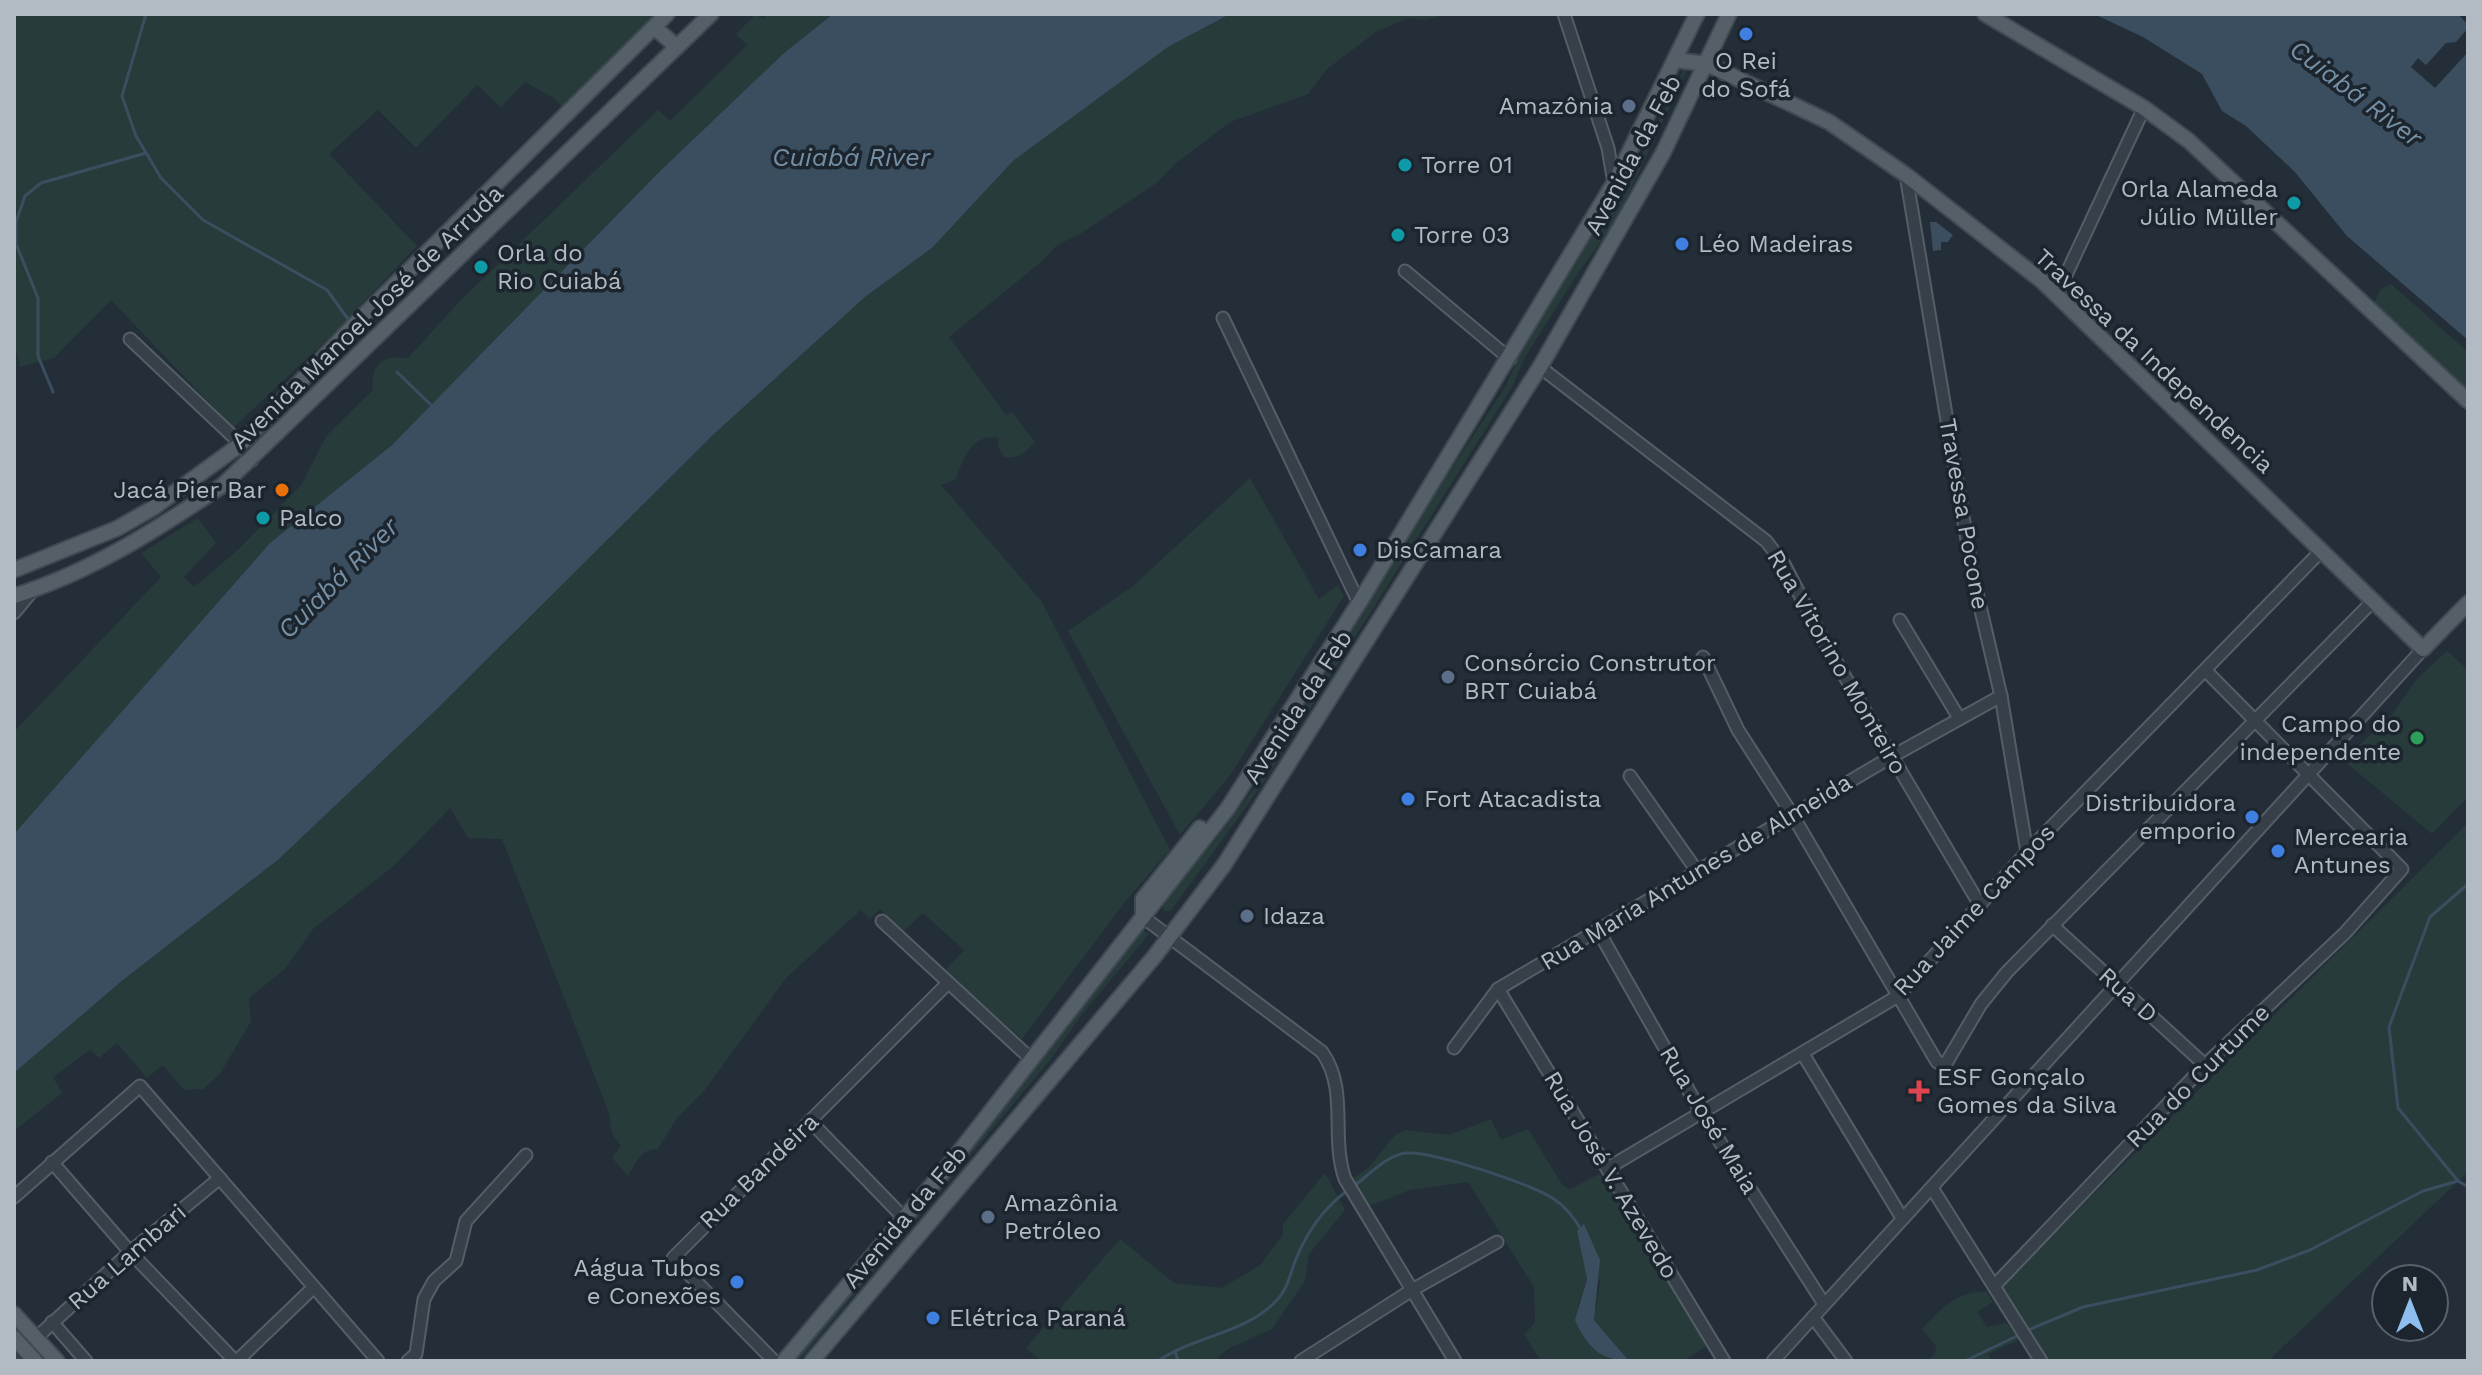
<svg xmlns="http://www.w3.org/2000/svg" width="2482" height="1375" viewBox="0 0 2482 1375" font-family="'Work Sans',sans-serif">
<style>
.green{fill:#273b3a}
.water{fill:#3a4e5f}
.pier{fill:#242e38}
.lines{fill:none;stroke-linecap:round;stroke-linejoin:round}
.stream{stroke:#3a4e5f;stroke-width:3}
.minor-casing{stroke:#555e66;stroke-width:15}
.major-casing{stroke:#404951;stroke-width:18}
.minor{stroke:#374048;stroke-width:11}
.major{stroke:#555f68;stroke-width:14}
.shop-dot{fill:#3f7fe0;stroke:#1c252d;stroke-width:3}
.service-dot{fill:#5c6f8a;stroke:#1c252d;stroke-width:3}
.culture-dot{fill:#0f9aa8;stroke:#1c252d;stroke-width:3}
.food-dot{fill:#e8710a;stroke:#1c252d;stroke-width:3}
.leisure-dot{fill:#2e9e5b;stroke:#1c252d;stroke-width:3}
.health-dot{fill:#e0444e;stroke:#1c252d;stroke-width:3}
.labels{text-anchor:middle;stroke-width:7;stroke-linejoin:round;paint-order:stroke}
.poi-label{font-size:24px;fill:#b2bbc4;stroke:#1c252d;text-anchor:start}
.street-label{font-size:24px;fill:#b2bbc4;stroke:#1c252d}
.water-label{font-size:26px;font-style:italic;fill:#758fa5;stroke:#1c252d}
</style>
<rect width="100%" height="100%" fill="#242e38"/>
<!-- green -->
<g class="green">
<polygon points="14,14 655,14 562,107 554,98 525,82 501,107 477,85 416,148 378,110 329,154 417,246 334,333 233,428 111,300 54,358 20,367 14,341"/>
<path d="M756,14L763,19L769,14H833L784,53L660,171L392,445L270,543L14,834V732L161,577L141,553L198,518L216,543L184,577L194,587L239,549L301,485L327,435L373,390C370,364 383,355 408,358L460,301L658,110L670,121L747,45L736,34Z"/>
<path d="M1230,14H1450L1424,20L1408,18L1376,32L1327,69L1308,94L1230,122L1175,164L1158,182L1080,234L1057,245L1041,262L949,337L1006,415L1012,412L1035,442C1026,452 1017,460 1004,457L998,446L999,438C972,433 963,459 956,479L941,485L1042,602L1170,850L1125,902L1022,1039L945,971L964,950L923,913L904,931L880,909L870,919L861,910L786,978L704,1091L677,1118L658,1149C641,1148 636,1163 628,1176L612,1158L621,1146L612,1134L609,1113L502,839L468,838L450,808L395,865L313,929L285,969L249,998L251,1021L220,1074L203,1089L184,1090L163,1065L147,1078L117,1043L99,1058L90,1050L53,1077L62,1093L14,1131V1073L123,980L279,859L435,711L714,434L865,297L932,248L1013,161L1168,47Z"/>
<polygon points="1685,67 1688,67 1630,191 1607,234 1580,270 1525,357 1512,387 1266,779 1171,911 1164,911 1162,902 1215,840 1263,776 1440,486 1504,389 1521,352 1646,148"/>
<polygon points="2391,284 2468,352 2468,390 2374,304 2380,290"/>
<polygon points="1250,478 1319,599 1338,585 1344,596 1231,774 1180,835 1068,631 1133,586"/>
<polygon points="2447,651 2468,670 2468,797 2432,834 2343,760 2391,716 2416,680"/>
<polygon points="2468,823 2468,1172 2268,1361 2048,1361 2001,1286"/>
<polygon points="1143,930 1149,934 1081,1016 1050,1060 799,1361 792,1361 879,1261"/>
<polygon points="1491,1119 1501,1140 1528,1129 1563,1186 1570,1189 1599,1174 1617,1198 1708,1345 1683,1361 1629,1361 1594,1320 1600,1282 1577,1231 1587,1279 1578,1307 1611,1361 1541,1361 1524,1334 1535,1323 1534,1287 1468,1182 1410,1190 1369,1206 1350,1181 1368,1168 1395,1135 1406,1130 1449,1135"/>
<polygon points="1325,1173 1345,1210 1309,1254 1305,1281 1272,1329 1228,1349 1214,1361 1041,1361 1026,1348 1120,1239 1174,1283 1221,1288 1259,1266 1283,1235 1283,1224"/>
<path d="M1987,1292L1993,1302L1977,1312L1987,1327L2006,1323L2020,1340L1988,1354L1992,1361H1927L1935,1354L1936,1346L1922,1329C1940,1310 1957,1290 1987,1292Z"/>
</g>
<!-- water -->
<g class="water">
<polygon points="833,14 1230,14 1168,47 1013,161 932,248 865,297 714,434 435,711 279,859 123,980 14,1073 14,834 270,543 392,445 660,171 784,53"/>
<polygon points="2094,14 2458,14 2468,25 2468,340 2347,236 2294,171 2246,126 2222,111 2202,74 2143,37"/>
<polygon points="1930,222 1936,222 1953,235 1948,242 1941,242 1941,250 1933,251"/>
<path d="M1584,1224L1600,1260L1594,1320L1629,1361C1600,1361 1586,1345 1575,1320L1587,1279L1577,1231Z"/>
</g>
<!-- pier -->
<polygon class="pier" points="2468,28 2468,52 2435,88 2411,67 2418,58 2426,65 2446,43 2456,42"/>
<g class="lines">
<!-- stream -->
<g class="stream">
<polyline points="146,14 122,96 136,136 161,178 203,220 327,290 348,319"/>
<polyline points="397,372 432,406"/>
<polyline points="53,392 38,356 38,298 16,244 16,222 25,196 41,183 146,153"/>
<polyline points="2458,1181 2398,1108 2389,1027 2430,917 2468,884"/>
<path d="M1354,1186C1369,1175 1387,1155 1406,1153C1434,1151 1530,1184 1554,1199C1566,1207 1575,1219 1582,1231"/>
<polyline points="2026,1331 2083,1307 2257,1270 2310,1250 2423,1191 2458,1181 2468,1187"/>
<polyline points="1175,1351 1178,1361"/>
<path d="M1158,1361C1196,1335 1246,1334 1278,1299C1289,1286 1290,1273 1296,1259C1307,1232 1325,1207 1348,1190"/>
<polyline points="1965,1361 2019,1335"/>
</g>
<!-- minor casing -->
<g class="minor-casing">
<g id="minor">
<polyline points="1564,14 1608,148 1614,183"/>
<polyline points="1906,175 1973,576 2001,696 2027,852"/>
<polyline points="1405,271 1510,359"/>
<polyline points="2057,294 2144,108"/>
<polyline points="1223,318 1359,603"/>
<polyline points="130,339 241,444 252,460"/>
<polyline points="1540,367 1766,541 1784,564 1822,638 1980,905"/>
<polyline points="14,613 33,590"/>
<polyline points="1900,620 1959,718"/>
<polyline points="1703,657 1738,730 1793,816 1937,1062 1945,1065 1981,1004 2007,972 2373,601"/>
<polyline points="1630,776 1697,871"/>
<path d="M1143,917L1322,1052C1349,1090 1330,1137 1345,1179L1455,1361"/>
<polyline points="882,921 1031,1059"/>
<polyline points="2052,925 2205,1065"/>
<polyline points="1599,932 1702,1114 1824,1304"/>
<polyline points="1498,989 1724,1361"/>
<polyline points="1454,1048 1498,989 1891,757 2001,696"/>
<polyline points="1803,1054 1902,1218"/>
<polyline points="810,1121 903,1217"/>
<polyline points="52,1162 130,1252 235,1361"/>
<polyline points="1608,1168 1898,996 2027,852 2322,550"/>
<polyline points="1932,1188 2041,1361"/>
<polyline points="14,1197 140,1086 378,1361"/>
<polyline points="1996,1284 2205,1065 2345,933 2402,869 2206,671"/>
<polyline points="1813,1317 1846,1361"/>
<polyline points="52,1322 86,1361"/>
<polyline points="36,1338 130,1252 220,1178"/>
<polyline points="15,1361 23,1348"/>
<polyline points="237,1361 314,1287"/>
<polyline points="408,1361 416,1354 424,1299 434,1281 456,1261 466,1221 526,1155"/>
<polyline points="774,1361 673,1258 948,983"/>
<polyline points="1301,1361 1412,1290 1497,1242"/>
<polyline points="1773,1361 2423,649"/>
</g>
</g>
<!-- major casing -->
<g class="major-casing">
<g id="major">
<polyline points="1985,14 2144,108 2189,141 2468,401"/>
<polyline points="654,27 677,47"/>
<polyline points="1676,60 1707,64 1829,122 1906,175 2042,281 2423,649 2468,603"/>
<polyline points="14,570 118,528 153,508 241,444 353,326 667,14"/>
<path d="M14,596C91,572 156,530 223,485L711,14"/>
<polyline points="1143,917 1143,899 1200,828"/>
<polyline points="14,1314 57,1361"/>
<polyline points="14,1338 35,1361"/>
<polyline points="784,1361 952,1161 1228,808 1359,603 1614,183 1697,14"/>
<polyline points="812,1361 1154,957 1224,865 1540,367 1663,153 1729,14"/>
</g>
</g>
<!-- minor -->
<use href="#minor" class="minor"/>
<!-- major -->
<use href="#major" class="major"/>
</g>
<!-- markers -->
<g class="shop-dot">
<circle cx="1746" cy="34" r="8"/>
<circle cx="1682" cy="244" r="8"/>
<circle cx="1360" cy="550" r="8"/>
<circle cx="1408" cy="799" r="8"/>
<circle cx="2252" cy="817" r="8"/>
<circle cx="2278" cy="851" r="8"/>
<circle cx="737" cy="1282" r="8"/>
<circle cx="933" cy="1318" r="8"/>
</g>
<g class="service-dot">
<circle cx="1629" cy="106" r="8"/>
<circle cx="1448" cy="677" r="8"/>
<circle cx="1247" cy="916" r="8"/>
<circle cx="988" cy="1217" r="8"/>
</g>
<g class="culture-dot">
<circle cx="1405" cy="165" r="8"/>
<circle cx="2294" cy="203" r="8"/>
<circle cx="1398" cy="235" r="8"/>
<circle cx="481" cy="267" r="8"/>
<circle cx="263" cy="518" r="8"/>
</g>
<circle class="food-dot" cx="282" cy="490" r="8"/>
<circle class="leisure-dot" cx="2417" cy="738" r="8"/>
<path class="health-dot" d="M1915 1079h8v8h8v8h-8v8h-8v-8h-8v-8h8z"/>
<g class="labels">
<!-- poi labels -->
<g class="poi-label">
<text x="1746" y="69" text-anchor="middle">O Rei<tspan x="1746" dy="28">do Sofá</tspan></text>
<text x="1613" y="114" text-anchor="end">Amazônia</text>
<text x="1421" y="173">Torre 01</text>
<text x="2278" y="197" text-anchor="end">Orla Alameda<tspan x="2278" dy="28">Júlio Müller</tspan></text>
<text x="1414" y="243">Torre 03</text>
<text x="1698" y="252">Léo Madeiras</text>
<text x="497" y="261">Orla do<tspan x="497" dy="28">Rio Cuiabá</tspan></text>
<text x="266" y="498" text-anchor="end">Jacá Pier Bar</text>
<text x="279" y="526">Palco</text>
<text x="1376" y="558">DisCamara</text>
<text x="1464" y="671">Consórcio Construtor<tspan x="1464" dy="28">BRT Cuiabá</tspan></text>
<text x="2401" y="732" text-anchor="end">Campo do<tspan x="2401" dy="28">independente</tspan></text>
<text x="1424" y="807">Fort Atacadista</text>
<text x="2236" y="811" text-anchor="end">Distribuidora<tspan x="2236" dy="28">emporio</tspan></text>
<text x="2294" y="845">Mercearia<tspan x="2294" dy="28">Antunes</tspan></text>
<text x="1263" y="924">Idaza</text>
<text x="1937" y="1085">ESF Gonçalo<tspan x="1937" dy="28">Gomes da Silva</tspan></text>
<text x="1004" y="1211">Amazônia<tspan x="1004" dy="28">Petróleo</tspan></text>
<text x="721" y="1276" text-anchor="end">Aágua Tubos<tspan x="721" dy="28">e Conexões</tspan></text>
<text x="949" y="1326">Elétrica Paraná</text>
</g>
<!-- street labels -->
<g class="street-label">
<text transform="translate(1633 155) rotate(-62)" y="8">Avenida da Feb</text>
<text transform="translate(367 317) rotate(-44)" y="8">Avenida Manoel José de Arruda</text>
<text transform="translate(2154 361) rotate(43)" y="8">Travessa da Independencia</text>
<text transform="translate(1964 514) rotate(80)" y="8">Travessa Pocone</text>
<text transform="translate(1837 662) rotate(60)" y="8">Rua Vitorino Monteiro</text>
<text transform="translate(1298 707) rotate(-57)" y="8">Avenida da Feb</text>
<text transform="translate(1696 872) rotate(-31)" y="8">Rua Maria Antunes de Almeida</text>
<text transform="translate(1974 910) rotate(-47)" y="8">Rua Jaime Campos</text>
<text transform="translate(2128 995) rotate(42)" y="8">Rua D</text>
<text transform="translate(2198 1076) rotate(-45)" y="8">Rua do Curtume</text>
<text transform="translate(1709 1120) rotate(59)" y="8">Rua José Maia</text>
<text transform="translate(759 1171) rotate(-44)" y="8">Rua Bandeira</text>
<text transform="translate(1611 1175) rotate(59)" y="8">Rua José V. Azevedo</text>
<text transform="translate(905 1217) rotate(-50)" y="8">Avenida da Feb</text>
<text transform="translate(127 1257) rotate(-41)" y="8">Rua Lambari</text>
</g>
<!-- water labels -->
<g class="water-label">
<text transform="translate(2356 93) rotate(37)" y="9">Cuiabá River</text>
<text x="851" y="166">Cuiabá River</text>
<text transform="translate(338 578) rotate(-45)" y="9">Cuiabá River</text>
</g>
</g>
<!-- border -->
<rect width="2482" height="1375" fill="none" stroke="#b2bbc4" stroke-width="32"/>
<!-- north arrow -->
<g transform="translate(2410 1303)"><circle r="38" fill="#1c252d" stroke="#586169" stroke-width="2"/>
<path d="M0-6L14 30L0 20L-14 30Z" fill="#8ebeee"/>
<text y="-12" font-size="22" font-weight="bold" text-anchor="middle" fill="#b2bbc4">N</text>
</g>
</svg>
